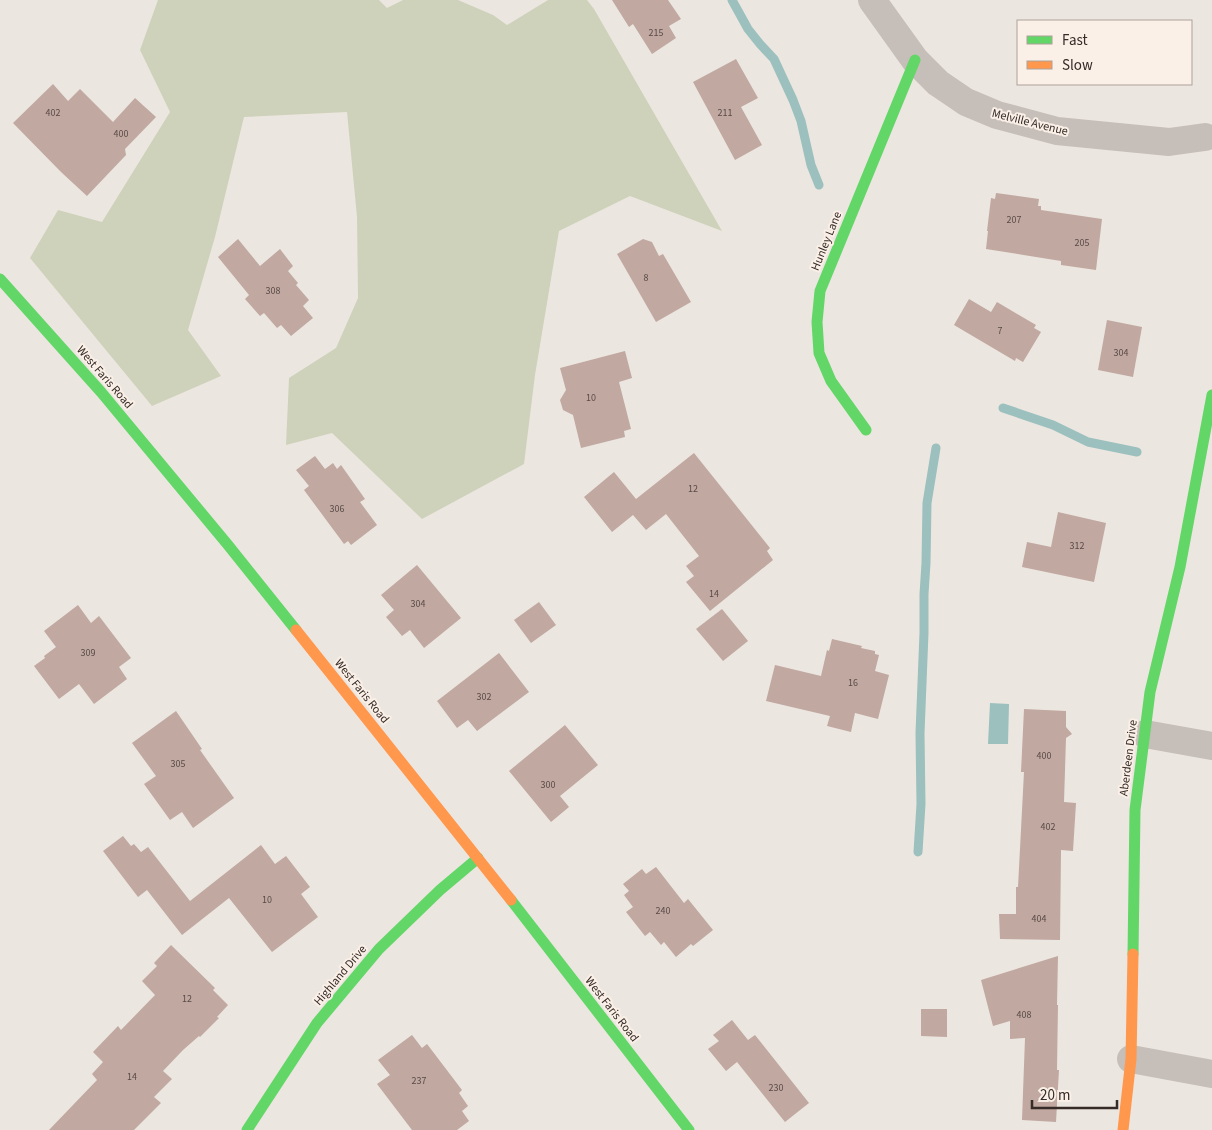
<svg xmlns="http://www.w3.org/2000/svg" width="1212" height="1130" viewBox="0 0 1212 1130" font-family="'Source Sans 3',sans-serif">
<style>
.green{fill:#ced2ba}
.water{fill:#9bc0be}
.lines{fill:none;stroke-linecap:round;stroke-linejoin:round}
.stream{stroke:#9bc0be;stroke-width:9}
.building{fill:#c1a8a1}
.street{stroke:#c6beb9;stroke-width:28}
.fast{stroke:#63d668;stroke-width:11}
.slow{stroke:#ff974d;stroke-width:11}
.labels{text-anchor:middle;stroke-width:4;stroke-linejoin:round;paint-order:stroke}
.number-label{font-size:10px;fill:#594a46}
.street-label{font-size:12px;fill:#362b27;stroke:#faf0e7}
</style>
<rect width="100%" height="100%" fill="#ece6e0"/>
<!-- green -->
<polygon class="green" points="158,0 379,0 387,8 403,0 458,0 493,15 507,25 548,0 587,0 594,9 722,231 630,196 559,231 535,375 524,464 422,519 332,433 286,445 289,378 336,348 358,298 357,217 347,112 244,117 215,237 188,330 221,376 152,406 30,258 58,210 102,222 170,112 140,50"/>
<!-- water -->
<polygon class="water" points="990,703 1009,704 1008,744 988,744"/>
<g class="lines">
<!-- stream -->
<g class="stream">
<polyline points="732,0 748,29 760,44 774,59 793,100 801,121 811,165 819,185"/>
<polyline points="1003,408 1053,425 1088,442 1137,452"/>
<polyline points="918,852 921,804 920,733 924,633 924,594 926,563 927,503 936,448"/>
</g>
</g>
<!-- building -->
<g class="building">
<polygon points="612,0 668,0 681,19 669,26 676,38 652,54 633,24 629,27"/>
<polygon points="736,59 758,98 741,107 762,145 735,160 693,82"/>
<polygon points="53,84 68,101 80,89 113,122 135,98 156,117 125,149 126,155 87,196 61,172 13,123"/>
<polygon points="996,193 1039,199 1038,206 1041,206 1041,210 1102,219 1096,270 1061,265 1061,261 986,249 988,231 987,231 991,198 995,199"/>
<polygon points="238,239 260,266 280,249 293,266 288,271 298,283 296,285 309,300 303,306 313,318 291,336 281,325 277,328 264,313 260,316 245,299 249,295 218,257"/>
<polygon points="643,239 652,242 659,256 663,254 691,302 656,322 617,254"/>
<polygon points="969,299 991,312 997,302 1036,325 1034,328 1041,332 1023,362 1016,358 1015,361 954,325"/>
<polygon points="1107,320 1142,327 1133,377 1098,370"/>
<polygon points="625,351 632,378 619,382 631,429 624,431 625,437 581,448 573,415 563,410 560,400 566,390 560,368"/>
<polygon points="694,453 770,548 767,551 773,560 710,611 686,582 694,576 686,566 699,556 666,514 646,530 633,515 612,532 584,497 614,472 636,499"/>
<polygon points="315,456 325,469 333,463 337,469 341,465 365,499 360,502 377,525 351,545 348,541 344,544 304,490 309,486 296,470"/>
<polygon points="1058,512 1106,523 1094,582 1022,567 1027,542 1051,547"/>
<polygon points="417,565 461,618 424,648 410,630 402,636 386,617 394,610 381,595"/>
<polygon points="539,602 556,625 531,643 514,620"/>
<polygon points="78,605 91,623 99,616 131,658 119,667 127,679 94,704 79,684 59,699 34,666 45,658 44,656 56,647 44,631"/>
<polygon points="722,609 748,641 723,661 696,629"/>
<polygon points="832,639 862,646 861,648 875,651 875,654 879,655 875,671 889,675 878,719 855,713 851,732 827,726 830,716 766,701 775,665 821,676 827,650 829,651"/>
<polygon points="499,653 529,692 477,731 468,720 457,728 437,701"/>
<polygon points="1024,709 1066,711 1066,727 1072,734 1066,738 1064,802 1076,803 1073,851 1061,850 1060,940 1000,939 999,914 1016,914 1016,887 1018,887 1024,772 1021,772"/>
<polygon points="176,711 202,749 200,750 234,798 193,828 182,812 170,820 144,784 156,776 132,743"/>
<polygon points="565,725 598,765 560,796 569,807 551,822 509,771"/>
<polygon points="123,836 131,846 134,844 141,852 148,847 190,901 261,845 275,864 286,856 310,887 301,894 318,917 272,952 229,898 182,935 147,890 138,897 103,851"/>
<polygon points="656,867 684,903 688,899 713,930 693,946 691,944 676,957 664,942 661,945 650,932 645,936 626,912 633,907 624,895 629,891 623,884 642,869 646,874"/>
<polygon points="171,945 215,988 213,990 228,1005 217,1017 219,1018 200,1037 199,1036 183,1050 163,1071 172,1079 154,1097 161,1103 134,1130 49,1130 97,1080 92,1074 103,1062 93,1052 118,1026 121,1030 155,995 142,981 157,966 154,963"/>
<polygon points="1058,956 1057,1005 1058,1005 1057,1070 1059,1070 1056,1122 1022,1120 1025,1038 1010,1039 1010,1021 993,1026 981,980"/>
<polygon points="921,1009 947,1009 947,1037 921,1036"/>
<polygon points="732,1020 748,1040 755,1035 809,1103 785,1122 737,1062 726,1071 708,1049 719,1041 713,1035"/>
<polygon points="412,1035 422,1048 427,1044 462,1090 459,1093 468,1106 462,1111 469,1121 457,1130 412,1130 377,1084 390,1075 378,1060"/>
</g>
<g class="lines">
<!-- street -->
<g class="street">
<polyline points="872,0 915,60 938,83 966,102 997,115 1057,131 1169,142 1205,137"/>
<polyline points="1145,734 1212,746"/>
<polyline points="1131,1059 1212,1074"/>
</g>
<!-- fast -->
<g class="fast">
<polyline points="0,279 101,392 228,545 296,630"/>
<polyline points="866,430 831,381 819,353 817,322 820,291 915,60"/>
<polyline points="511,900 689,1130"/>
<polyline points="1133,954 1135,810 1150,692 1180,567 1212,395"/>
<polyline points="247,1130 317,1023 379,949 440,890 478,858"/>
</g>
<!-- slow -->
<g class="slow">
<polyline points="296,630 511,900"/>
<polyline points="1123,1130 1131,1059 1133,954"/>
</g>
</g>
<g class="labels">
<!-- number labels -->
<g class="number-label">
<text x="656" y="36">215</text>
<text x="53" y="116">402</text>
<text x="725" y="116">211</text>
<text x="121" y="137">400</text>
<text x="1014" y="223">207</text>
<text x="1082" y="246">205</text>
<text x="646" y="281">8</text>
<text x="273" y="294">308</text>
<text x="1000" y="334">7</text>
<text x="1121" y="356">304</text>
<text x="591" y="401">10</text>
<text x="693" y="492">12</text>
<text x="337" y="512">306</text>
<text x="1077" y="549">312</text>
<text x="714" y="597">14</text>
<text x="418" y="607">304</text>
<text x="88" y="656">309</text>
<text x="853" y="686">16</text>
<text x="484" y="700">302</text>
<text x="1044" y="759">400</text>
<text x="178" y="767">305</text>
<text x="548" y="788">300</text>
<text x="1048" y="830">402</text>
<text x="267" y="903">10</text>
<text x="663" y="914">240</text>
<text x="1039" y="922">404</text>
<text x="187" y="1002">12</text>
<text x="1024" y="1018">408</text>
<text x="132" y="1080">14</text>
<text x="419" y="1084">237</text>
<text x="776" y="1091">230</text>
</g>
<!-- street labels -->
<g class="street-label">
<text transform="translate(1030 122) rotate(14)" y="4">Melville Avenue</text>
<text transform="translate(826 241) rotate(-68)" y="4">Hunley Lane</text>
<text transform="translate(105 377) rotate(49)" y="4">West Faris Road</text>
<text transform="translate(362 691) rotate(51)" y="4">West Faris Road</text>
<text transform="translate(1128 758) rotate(-83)" y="4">Aberdeen Drive</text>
<text transform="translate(340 975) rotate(-50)" y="4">Highland Drive</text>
<text transform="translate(612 1009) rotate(52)" y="4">West Faris Road</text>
</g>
</g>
<!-- legend -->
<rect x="1017" y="20" width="175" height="65" fill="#faf0e7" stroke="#aca19a"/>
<rect x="1027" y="36" width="25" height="8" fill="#63d668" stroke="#aca19a"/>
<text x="1062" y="45" font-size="15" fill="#362b27">Fast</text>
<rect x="1027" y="61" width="25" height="8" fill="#ff974d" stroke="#aca19a"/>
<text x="1062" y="70" font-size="15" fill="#362b27">Slow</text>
<!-- scale -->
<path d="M1032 1100v8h85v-8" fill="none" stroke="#362b27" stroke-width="2.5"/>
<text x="1040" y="1100" font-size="15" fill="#362b27" stroke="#faf0e7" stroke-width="4" paint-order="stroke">20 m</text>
</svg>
